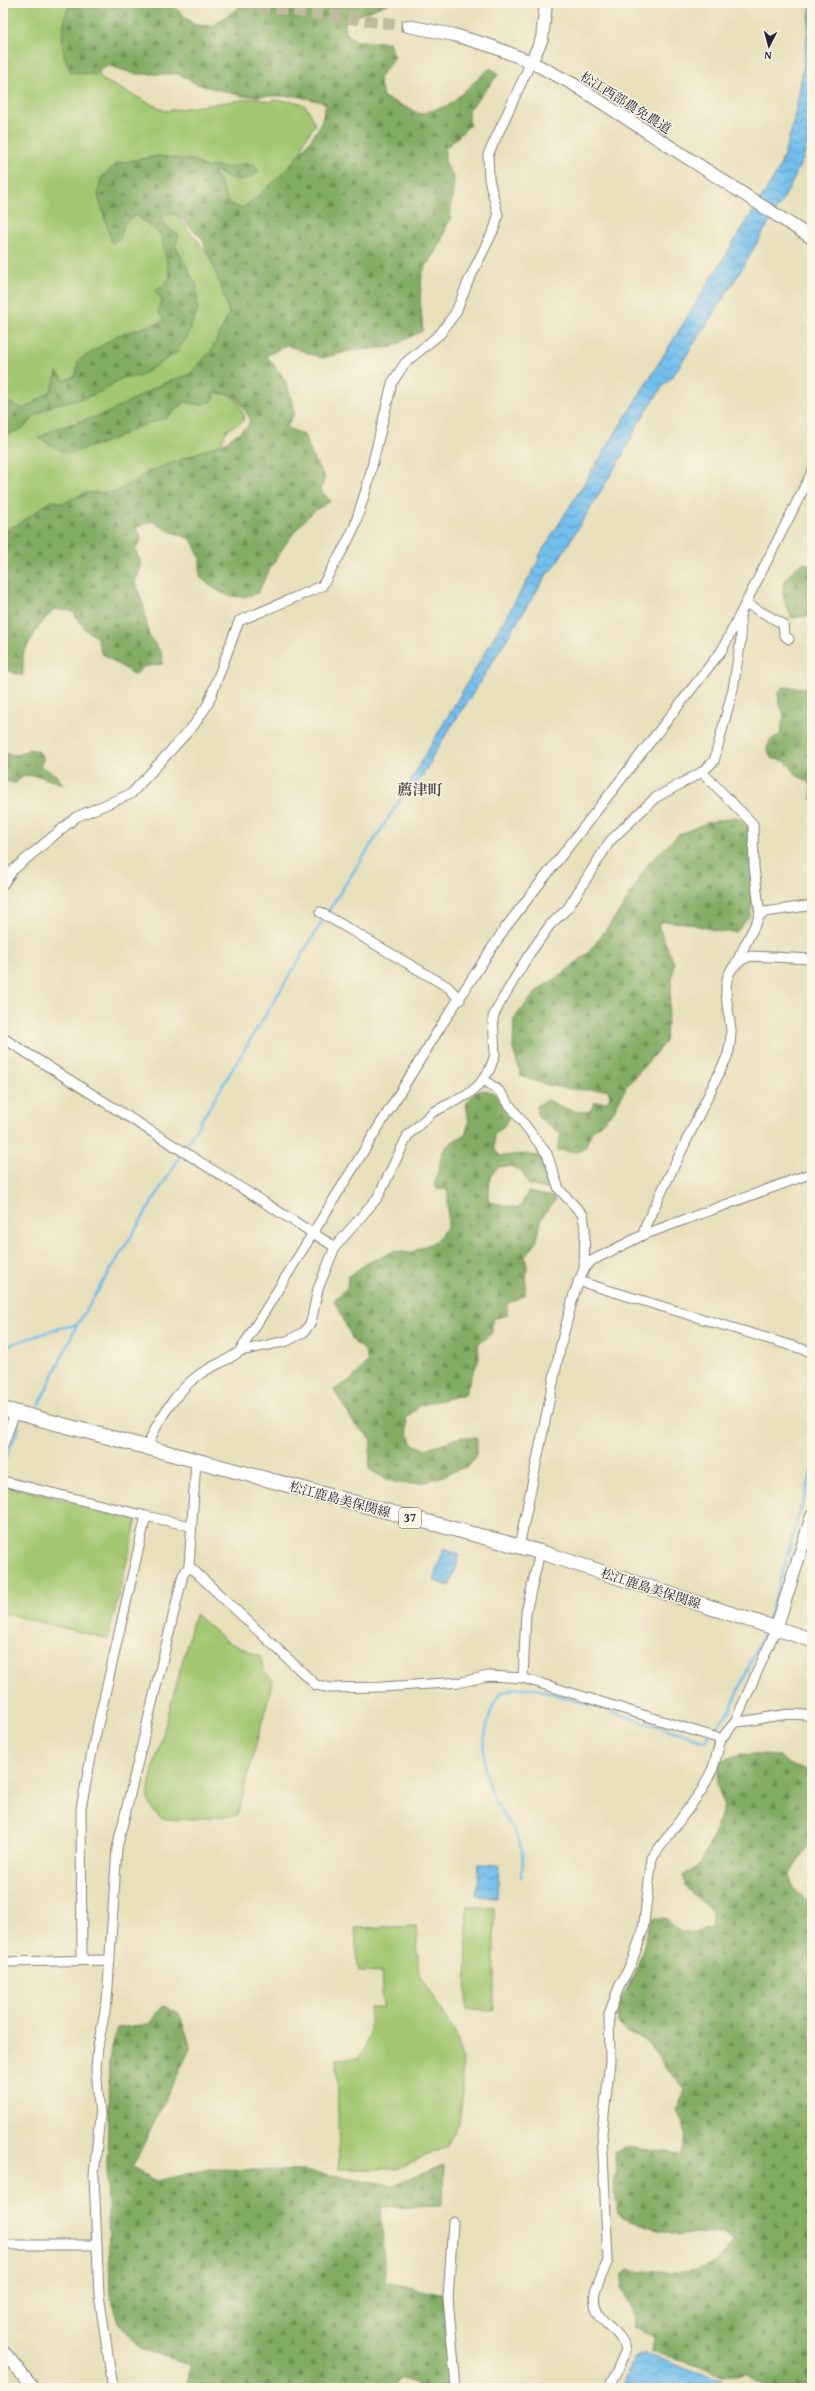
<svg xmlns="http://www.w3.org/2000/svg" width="815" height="2391" viewBox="0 0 815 2391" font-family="'Gentium Book Plus','Noto Serif JP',serif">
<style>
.grass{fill:#a3c771;stroke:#627456}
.forest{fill:url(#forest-firs);stroke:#52674f}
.water{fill:url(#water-waves);stroke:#4a7094}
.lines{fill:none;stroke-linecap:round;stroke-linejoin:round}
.stream{stroke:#73bfed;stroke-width:2.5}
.secondary-tunnel{stroke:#c0baa1;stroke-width:12;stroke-dasharray:12 6;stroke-linecap:butt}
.street-casing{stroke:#85817a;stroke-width:11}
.secondary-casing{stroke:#85817a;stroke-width:14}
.primary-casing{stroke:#85817a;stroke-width:16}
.street{stroke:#fff;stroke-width:9}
.secondary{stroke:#fff;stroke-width:12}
.primary{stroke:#fff;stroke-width:14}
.labels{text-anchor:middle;stroke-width:3;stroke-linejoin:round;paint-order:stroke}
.shield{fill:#fcf5e5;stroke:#63616e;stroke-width:1}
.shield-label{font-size:12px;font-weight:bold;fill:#22223b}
.street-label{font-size:13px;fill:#22223b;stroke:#fcf5e5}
.quarter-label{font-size:15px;font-weight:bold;fill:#594f51;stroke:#fcf5e5}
</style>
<defs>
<pattern id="forest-firs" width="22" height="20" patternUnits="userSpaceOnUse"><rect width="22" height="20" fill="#82ac63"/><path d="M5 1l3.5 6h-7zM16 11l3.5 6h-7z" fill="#6a8c53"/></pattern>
<pattern id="water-waves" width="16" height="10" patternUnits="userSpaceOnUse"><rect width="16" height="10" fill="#73bfed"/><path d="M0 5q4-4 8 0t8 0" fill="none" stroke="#5e9bc1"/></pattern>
</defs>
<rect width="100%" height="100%" fill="#fcf5e5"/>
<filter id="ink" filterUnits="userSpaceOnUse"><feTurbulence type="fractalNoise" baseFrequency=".025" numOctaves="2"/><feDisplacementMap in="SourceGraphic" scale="8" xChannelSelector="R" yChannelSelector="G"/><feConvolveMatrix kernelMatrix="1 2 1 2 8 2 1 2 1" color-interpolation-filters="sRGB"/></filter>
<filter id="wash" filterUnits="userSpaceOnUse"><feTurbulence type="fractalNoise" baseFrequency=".012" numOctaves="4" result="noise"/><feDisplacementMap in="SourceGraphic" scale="16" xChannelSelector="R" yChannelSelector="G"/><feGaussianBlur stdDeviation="0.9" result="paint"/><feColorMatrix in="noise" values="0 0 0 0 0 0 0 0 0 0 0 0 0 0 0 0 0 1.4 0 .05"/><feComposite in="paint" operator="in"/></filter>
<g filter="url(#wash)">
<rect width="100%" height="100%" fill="#e8e0ba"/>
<!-- grass -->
<g class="grass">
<path d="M3,3H78L87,54L103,80L165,111L256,98L270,102L274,100C301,103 306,98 315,125L304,141L293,178L247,213L185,178L154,189L248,301L233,399L236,398L244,415L243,421L226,431L223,440L204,466L126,496L8,528L30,549L3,591Z"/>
<polygon points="6,1485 137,1519 108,1639 3,1613 3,1537"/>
<polygon points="195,1614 226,1641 260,1656 264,1671 273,1680 237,1816 176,1820 161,1818 154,1812 148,1800 150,1782"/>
<polygon points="467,1906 494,1908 494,2010 466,2009"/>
<path d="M416,1926L419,1974L456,2034L462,2059L463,2092L459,2123L446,2147L396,2169H339L337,2059L358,2058C371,2042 371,2029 369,2008H383L381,1973L361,1972L357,1966L355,1928Z"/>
</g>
<!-- forest -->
<g class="forest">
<path d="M69,3H170L194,25L212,26L239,8L238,3H390L346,20L344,31L356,41L389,42L395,57L379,78L383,97L421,114L449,105L490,68L499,74L468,111L470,125L445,149V161L454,179L450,219L440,244L422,273L420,300L423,330L392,347L349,351L322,358L286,345L266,356C287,379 288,383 294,414L286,427L304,435L313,458L325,478L320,490L331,501C325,505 317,508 312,513C290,533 270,566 258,593C233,602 219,594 200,577V557L191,539L169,531L152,521L137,527L142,538L135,549L142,565L135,582L143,604L149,636L161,652L163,664L143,667L135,675L101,653L97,638L85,629L72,611L54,609L38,627L23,654V676L3,669V531L10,530L51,501L64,503L85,493L116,492L148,472L226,442L248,426L250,419L237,397L215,392L214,400L201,405L185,402L166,418L135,428L109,441L68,454L38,438L55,429L105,414L162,384L190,374L211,351L229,314L221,287L202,238L176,214L162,215L164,225L179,235L175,245L196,284L198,308L188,336L176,353L138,377H124L102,391L82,399L55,404L37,415L22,429L9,434L3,433V400L24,409L51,391L57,372L65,381L76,375L78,361L118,335L165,321L158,312L162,301L155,290L162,287L170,277L161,235L136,215L125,222L120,238L112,243L98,195L101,178L118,163L158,156L193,160L207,168C216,163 222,169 232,167C241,165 245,163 254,164L259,171C241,186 234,180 215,170L213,175L218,179L230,205L242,208C272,187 300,158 319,127C323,120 324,110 326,103L297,96H242L200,85L178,74H135L107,65L95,75L71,72C58,48 62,28 69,3Z"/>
<path d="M803,563L812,565V615L792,618C779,593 778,580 803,563Z"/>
<polygon points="812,685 812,800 811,784 798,776 785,761 771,758 767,748 770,740 780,735 784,715 779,703 778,693 783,687 804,688"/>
<polygon points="29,749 38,751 44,758 40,766 56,775 64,785 39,776 25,775 15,783 3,781 3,753 18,755"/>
<path d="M736,817L750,828L754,894L750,916L736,932H721L687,923L662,921L658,926L674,963L665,1042L626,1087L614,1111L591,1133L585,1148L577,1152L557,1150L561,1134L538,1117L536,1106L548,1100C561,1106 575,1115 590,1111L595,1102H607L610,1097L608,1089C574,1092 552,1088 521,1076L513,1049L514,1018L537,991L565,972L589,952L622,908L648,864L678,835L706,823Z"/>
<path d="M484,1090L494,1093L511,1114L504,1126L494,1135V1149L501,1156L526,1154L543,1157L555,1191L529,1185L521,1170L509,1166L498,1167L490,1177L489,1202L519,1208L528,1192L554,1197L555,1201C550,1207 542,1215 541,1222C537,1239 538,1244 525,1256L527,1267L525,1295L507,1304V1315L492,1319V1333L478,1344L479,1358L465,1394L421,1405L406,1418L408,1434L413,1444L425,1449L461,1437L477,1438V1452L470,1465C429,1481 408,1496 369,1469L371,1438L355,1425L334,1390L352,1379L368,1362L365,1351L354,1342L334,1300L347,1288L348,1277L367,1263L394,1251L410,1253L436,1241L448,1226V1190L437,1189L434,1184C445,1156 434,1149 465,1135L469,1123L466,1103L474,1093Z"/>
<path d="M741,1754L780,1756L786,1762L812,1773V1844L802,1854L789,1876L794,1888L812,1905V2388H778L763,2384L747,2375L721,2377L699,2365L652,2352L654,2337L634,2328L633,2312L621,2288L623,2275L629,2270C674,2272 705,2282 735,2240L723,2233L679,2235L630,2221L618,2213L613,2190L617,2170L615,2152L626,2147L681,2154C689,2138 685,2125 676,2110L685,2090C668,2074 659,2055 644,2040C636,2033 625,2035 619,2024C611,2009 630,1986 635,1972C642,1955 646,1937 651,1919C670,1915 666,1921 679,1930C682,1932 688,1933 691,1934L712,1926V1911L685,1887L683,1876L701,1863L720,1819L724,1805L717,1785L720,1761Z"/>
<polygon points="163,2006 179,2013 191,2047 132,2168 156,2181 209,2169 305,2171 394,2185 444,2165 443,2205 381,2207 385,2282 444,2295 448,2349 455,2379 452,2388 417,2388 415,2384 400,2379 390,2388 188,2388 189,2364 140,2349 120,2325 110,2295 107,2168 109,2059 117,2028 149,2024"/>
</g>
<!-- water -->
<g class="water">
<path d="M811,3L812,127L803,159L789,189L735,280L673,376L663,386L638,424L621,458L553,569L549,571C513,628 478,687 440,744C431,757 427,773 415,785H411L410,781L538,562L539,556L778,171C799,118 804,60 811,3Z"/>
<polygon points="444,1549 460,1555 449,1586 433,1580"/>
<polygon points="479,1864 499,1865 497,1898 476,1896"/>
<polygon points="643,2354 668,2361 721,2381 725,2388 620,2388 636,2356"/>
</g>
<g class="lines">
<!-- stream -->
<g class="stream">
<polyline points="327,913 411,783"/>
<polyline points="184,1149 325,917"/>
<polyline points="3,1347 60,1328 77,1325 182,1153"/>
<polyline points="39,1405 77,1325"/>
<polyline points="3,1464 19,1428"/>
<polyline points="768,1621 812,1471"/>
<path d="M521,1877C529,1837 509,1830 494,1799C478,1767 481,1722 501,1693L517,1688H534L706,1741L711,1731L730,1711L762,1636"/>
</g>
</g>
</g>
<g filter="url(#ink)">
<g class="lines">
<!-- secondary-tunnel -->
<polyline class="secondary-tunnel" points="240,3 408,26"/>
<!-- street casing -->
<g class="street-casing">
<g id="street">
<polyline points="747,604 783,624 784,635 789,639"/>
<polyline points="702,772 753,824 754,867 760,915"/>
<polyline points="3,884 13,870 76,817 131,794 194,725 208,704 239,621 322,586 345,546 354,528 368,483 392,383 405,363 440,334 456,312 468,282 495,227 498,215 489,179 488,155 531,62"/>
<polyline points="320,912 448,987 460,1000"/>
<polyline points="736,963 760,915 765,912 807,906"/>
<polyline points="3,1038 335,1247"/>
<polyline points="483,1079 499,1091 547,1154 559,1189 583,1215 585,1229 584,1269"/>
<path d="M643,1235L646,1224L727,1057C730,1048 731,1039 731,1030C728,1000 714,969 751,956L812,959"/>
<polyline points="578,1281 812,1352"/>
<polyline points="240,1351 287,1341 304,1332 311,1322 318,1289 335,1247 378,1197 408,1135 433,1112 467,1095 479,1085 489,1071 495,1055 493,1017 499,1005 528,956 550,925 568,908 610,841 655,798 702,772 714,761 733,689 741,639 740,618"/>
<polyline points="3,1445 15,1413"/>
<path d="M147,1448C156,1422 177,1390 200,1374C213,1365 228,1361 240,1351L441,1026L505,928L722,650L812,472"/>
<polyline points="196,1461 189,1566 316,1685 331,1688 382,1687 462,1682 488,1676 523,1678 721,1739"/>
<polyline points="3,1481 146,1516"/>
<polyline points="519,1547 561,1344 574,1294 584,1269 591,1261 643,1235 812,1173"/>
<polyline points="523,1678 526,1612 540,1552"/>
<path d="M735,1722C764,1721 781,1710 812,1716"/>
<polyline points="82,1960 81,1808 94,1742 146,1516 190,1526"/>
<polyline points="3,1962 110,1960"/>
<polyline points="453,2222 448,2298 456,2388"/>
<polyline points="3,2245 97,2245"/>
<polyline points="113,2388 99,2295 94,2175 100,2116 96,2068 98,2046 107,2001 117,1848 183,1575 189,1566"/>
<path d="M609,2388L626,2350C620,2325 590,2324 595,2292C596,2285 605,2270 608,2260L602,2133L610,2061L609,2014L619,1987L631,1964L643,1930L652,1858L702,1790L713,1768L721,1739L735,1722L776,1629"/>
</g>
</g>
<!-- secondary casing -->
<g class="secondary-casing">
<g id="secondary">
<polyline points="408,26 454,35 491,46 531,62 573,84 812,238"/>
<polyline points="531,62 542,39 546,3"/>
<polyline points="776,1629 812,1516"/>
<polyline points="3,2351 33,2388"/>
</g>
</g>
<!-- primary casing -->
<g class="primary-casing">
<polyline id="primary" points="3,1409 540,1552 812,1640"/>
</g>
<!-- street -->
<use href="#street" class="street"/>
<!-- secondary -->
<use href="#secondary" class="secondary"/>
<!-- primary -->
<use href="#primary" class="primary"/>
</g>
</g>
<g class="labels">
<!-- shield labels -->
<rect class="shield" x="399" y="1508" width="22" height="20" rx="3"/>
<g class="shield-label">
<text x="410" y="1522">37</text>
</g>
<!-- street labels -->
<g class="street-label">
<text transform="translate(626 102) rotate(32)" y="5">松江西部農免農道</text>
<text transform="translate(340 1499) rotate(15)" y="5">松江鹿島美保関線</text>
<text transform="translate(651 1588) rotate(18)" y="5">松江鹿島美保関線</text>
</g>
<!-- quarter labels -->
<g class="quarter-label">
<text x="420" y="795">薦津町</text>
</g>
</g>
<!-- margin -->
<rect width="815" height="2391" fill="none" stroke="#fcf5e5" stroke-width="16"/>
<!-- north arrow -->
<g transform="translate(769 46) rotate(186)" stroke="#fcf5e5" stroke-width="3" paint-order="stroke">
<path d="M0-3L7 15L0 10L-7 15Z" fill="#22223b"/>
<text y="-6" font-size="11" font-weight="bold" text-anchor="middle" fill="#22223b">N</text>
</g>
</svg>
